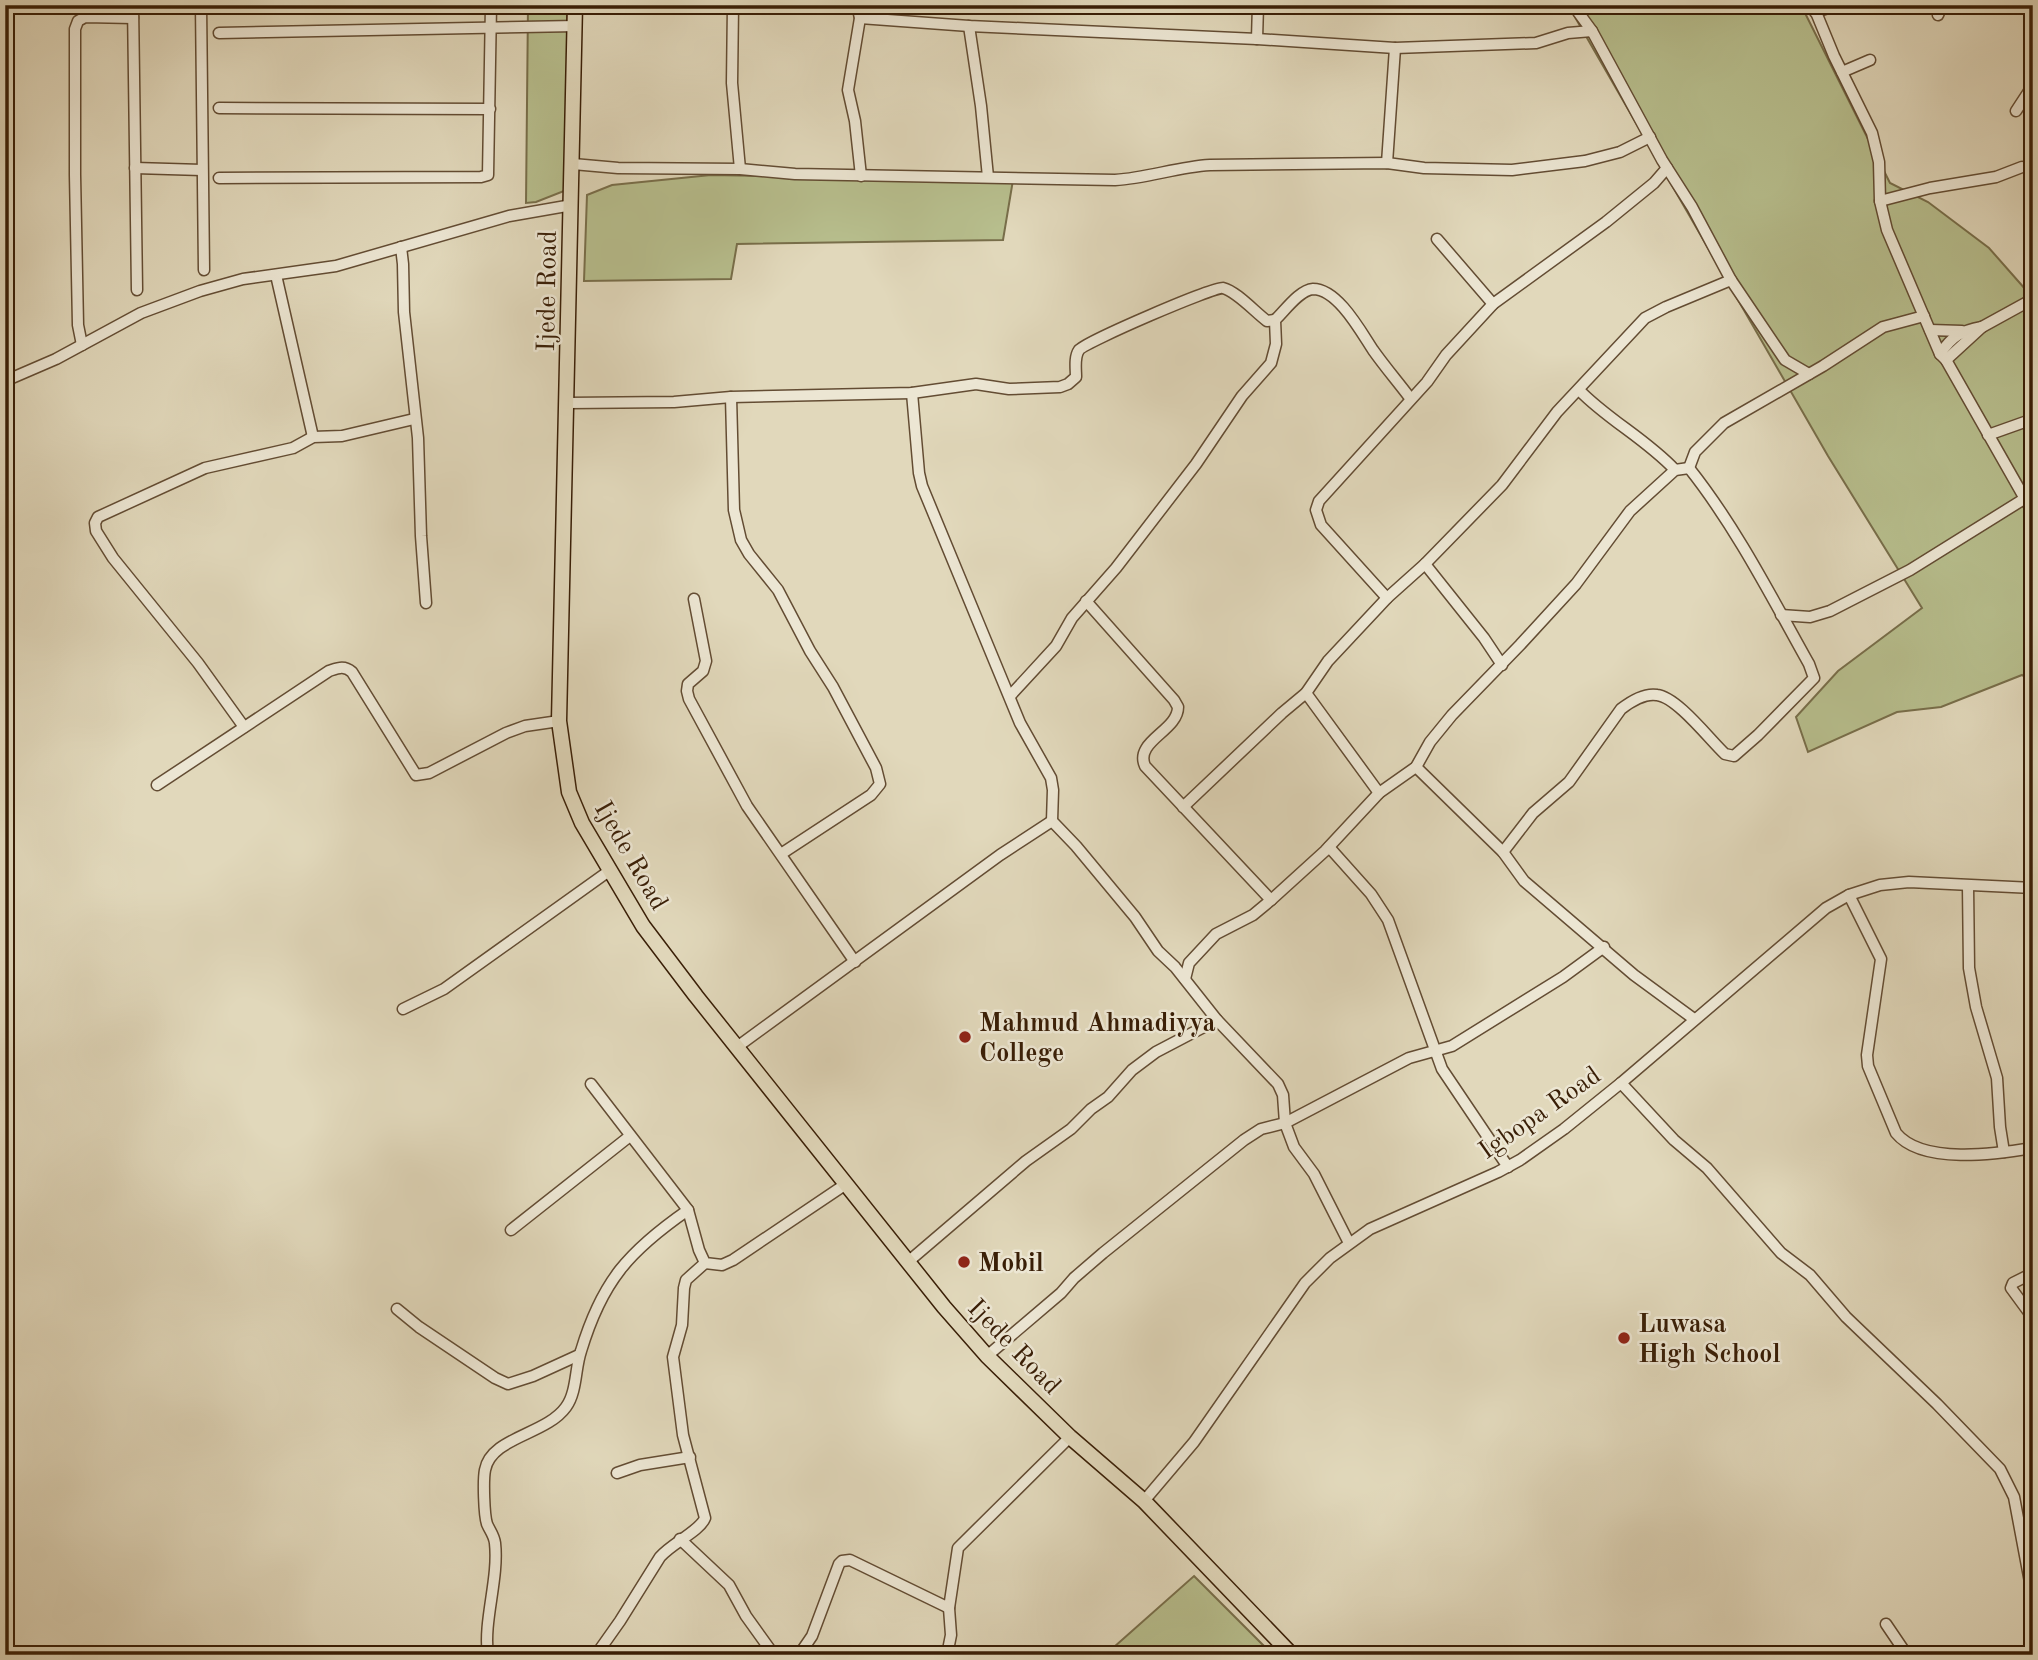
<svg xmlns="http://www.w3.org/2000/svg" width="2038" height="1660" viewBox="0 0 2038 1660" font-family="'Old Standard TT',serif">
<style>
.green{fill:#b7be8d;stroke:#786e4a;stroke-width:2}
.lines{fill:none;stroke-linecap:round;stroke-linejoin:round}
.minor-casing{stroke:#634c33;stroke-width:13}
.major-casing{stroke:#391e06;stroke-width:17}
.minor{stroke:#ece6d3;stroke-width:10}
.major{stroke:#e1d8bb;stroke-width:14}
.poi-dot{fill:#8f2418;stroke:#ece6d3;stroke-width:2.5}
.labels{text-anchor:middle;stroke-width:5;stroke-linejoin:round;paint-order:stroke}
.street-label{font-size:26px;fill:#391e06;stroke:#ece6d3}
.poi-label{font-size:26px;font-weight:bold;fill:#391e06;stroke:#ece6d3;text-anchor:start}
</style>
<rect width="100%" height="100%" fill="#e1d8bb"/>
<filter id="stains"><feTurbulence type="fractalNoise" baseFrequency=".00286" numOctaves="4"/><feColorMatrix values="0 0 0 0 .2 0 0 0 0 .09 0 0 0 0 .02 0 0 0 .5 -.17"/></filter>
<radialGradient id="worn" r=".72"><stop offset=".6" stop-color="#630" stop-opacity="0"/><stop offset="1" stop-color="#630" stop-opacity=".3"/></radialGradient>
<!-- green -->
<g class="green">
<polygon points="528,5 567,5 567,181 564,191 536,202 526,203"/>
<polygon points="1568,5 1801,5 1890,183 1928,202 1989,248 2033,298 2033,683 2022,675 1941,707 1897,712 1808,752 1796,717 1838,671 1922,608 1828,456"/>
<polygon points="711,175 1013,180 1003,240 737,244 731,279 584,281 587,195 612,185"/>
<polygon points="1194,1576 1273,1655 1105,1655"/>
</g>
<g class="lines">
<!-- minor casing -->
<g class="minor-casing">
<g id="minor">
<polyline points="133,5 137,290"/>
<polyline points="201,5 204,270"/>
<polyline points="733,5 732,83 740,169"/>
<polyline points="857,5 860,18 848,90 855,121 861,176"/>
<polyline points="1573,5 1592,31 1662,160 1692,207 1731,280 1785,360 1809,374"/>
<polyline points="1813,5 1834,56 1872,133 1879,162 1880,201 1887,230 1940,354 1946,360 2033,513"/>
<polyline points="1815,12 1838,5"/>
<polyline points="1938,15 1942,5"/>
<polyline points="860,18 969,26 1257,39 1395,48 1536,43 1568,33 1592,31"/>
<polyline points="969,26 981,106 988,177"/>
<polyline points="219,33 576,26"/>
<polyline points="1257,39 1258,5"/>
<polyline points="1842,72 1870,60"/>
<polyline points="219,108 490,109"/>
<polyline points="2016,111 2033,85"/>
<polyline points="1387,163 1395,48"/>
<path d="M573,164L618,168L740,169L795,174L1115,180C1148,178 1177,167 1210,165L1387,163L1424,168L1512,170L1585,161L1620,152L1650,137"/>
<polyline points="135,168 202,170"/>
<polyline points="219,178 481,177 488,175 491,5"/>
<polyline points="1880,201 1930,188 1996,177 2022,167"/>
<polyline points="1437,239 1493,304"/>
<polyline points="401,247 403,264 404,312 418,438 421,536 426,603"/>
<polyline points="276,275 313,437"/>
<polyline points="1930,330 1962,331"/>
<polyline points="82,345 78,325 75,175 75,29 78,21 85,17 133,18"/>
<path d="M1940,354C1952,336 1961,331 1982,327"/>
<polyline points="1946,360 1982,327 2033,299"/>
<polyline points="5,381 56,359 141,313 200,291 243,279 336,266 509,216 572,205"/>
<path d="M1579,390C1608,420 1646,439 1675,470"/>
<polyline points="912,393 919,473 922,486 1020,723 1051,778 1053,790 1052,821 1076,846 1135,917 1158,951 1175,967 1217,1020 1278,1084 1283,1095 1285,1123 1294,1147 1314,1174 1349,1243"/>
<polyline points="731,397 734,510 741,540 749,554 778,590 810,651 833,687 876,768 880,784 871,795 781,854"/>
<path d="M568,403L674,402L731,397L912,393L976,384L1009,389L1060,387L1068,384L1076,377C1076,369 1074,357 1079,350C1085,342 1215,286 1223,288C1236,291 1255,312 1267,321L1275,320"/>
<polyline points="1988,435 2033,419"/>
<polyline points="1689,468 1695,452 1724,423 1823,366 1883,327 1924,316"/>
<polyline points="1425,564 1484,638 1502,665"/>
<polyline points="1387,598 1321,525 1316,510 1319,501 1427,382 1446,355 1493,304 1606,222 1654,183 1667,168"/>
<polyline points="694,599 706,661 703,671 688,684 687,691 689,699 747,806 855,962"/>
<path d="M1086,601L1174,700L1178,707C1178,731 1134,741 1145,766L1271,900"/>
<polyline points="1781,615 1810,617 1830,611 1910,570 2024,499"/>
<polyline points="1306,693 1379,793"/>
<path d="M1010,696L1056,646L1072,618L1116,568L1196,464L1242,396L1271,363L1276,344L1275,320C1284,312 1299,290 1313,289C1338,289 1361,332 1373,350C1385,367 1398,382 1410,398"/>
<polyline points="244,727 198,663 113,558 96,531 95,523 98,517 205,468 293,448 313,437 342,436 414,419"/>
<polyline points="1416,767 1503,852 1524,881 1634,975 1694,1019"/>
<path d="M157,785L329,671C338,668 344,665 352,672L416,775L429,773L506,733L525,726L559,721"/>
<polyline points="1183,807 1282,713 1306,693 1328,661 1387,598 1425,564 1502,485 1557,412 1645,318 1666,307 1731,280"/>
<polyline points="1329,847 1371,894 1388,920 1442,1069 1508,1167"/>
<path d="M1503,852L1533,813L1569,782L1621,709C1630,702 1645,693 1657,695C1677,697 1710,740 1725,754L1734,756L1758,735L1814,678L1809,664C1772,598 1736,527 1689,468"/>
<polyline points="1968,886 1969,968 1976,1007 1997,1078 2000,1127 2004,1152"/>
<path d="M1849,895L1881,959L1867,1055L1868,1066L1896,1133C1922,1165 1996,1154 2033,1148"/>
<polyline points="1185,979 1189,963 1216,934 1253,915 1271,900 1325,851 1379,793 1416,767 1430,742 1452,715 1520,645 1576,584 1630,511 1675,470 1689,468"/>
<polyline points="403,1009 444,989 609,871"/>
<polyline points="737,1047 1000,855 1052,821"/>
<polyline points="1621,1083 1674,1140 1707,1168 1781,1253 1810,1275 1846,1317 1937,1404 2000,1469 2014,1497 2033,1598"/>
<polyline points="591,1084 688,1210 699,1250 705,1263 722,1265 733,1260 846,1184"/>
<polyline points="511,1230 630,1136"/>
<polyline points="909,1261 1026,1161 1071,1129 1091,1109 1108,1097 1132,1070 1156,1052 1217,1020"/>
<polyline points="2033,1273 2013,1283 2011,1288 2033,1318"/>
<polyline points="397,1309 419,1327 495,1378 508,1384 533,1376 579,1355"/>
<polyline points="987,1356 1061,1293 1074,1278 1103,1253 1244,1140 1261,1129 1285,1123 1409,1058 1452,1046 1563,977 1604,947"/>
<polyline points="617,1473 640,1465 690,1457"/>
<polyline points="1144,1501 1194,1442 1305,1283 1330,1258 1370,1229 1498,1172 1520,1160 1564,1129 1621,1083 1826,908 1849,895 1880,885 1909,882 2033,888"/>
<polyline points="680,1539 729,1585 746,1616 774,1655"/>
<polyline points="1886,1624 1907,1655"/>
<path d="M488,1655C483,1621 499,1579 495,1543C494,1535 490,1531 487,1524C484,1515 483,1480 485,1470C491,1437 546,1435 566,1407C577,1392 575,1368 581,1351C602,1281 629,1251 688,1210"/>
<path d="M596,1655L620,1621L660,1557C672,1543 700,1531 705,1518L683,1435L673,1357L682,1325L684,1288L686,1280L705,1263"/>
<polyline points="799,1655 812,1636 839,1564 842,1561 850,1560 949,1608"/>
<polyline points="947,1655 951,1635 949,1608 958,1548 1070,1437"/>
</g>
</g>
<!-- major casing -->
<g class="major-casing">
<polyline id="major" points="575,5 559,721 569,792 582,823 643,926 696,996 944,1307 987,1356 1070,1437 1144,1501 1292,1655"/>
</g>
<!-- minor -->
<use href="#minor" class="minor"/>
<!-- major -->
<use href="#major" class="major"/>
</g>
<!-- markers -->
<g class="poi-dot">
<circle cx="965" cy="1037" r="7"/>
<circle cx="964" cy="1262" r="7"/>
<circle cx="1624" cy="1338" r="7"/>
</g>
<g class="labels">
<!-- street labels -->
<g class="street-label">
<text transform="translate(546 291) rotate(-89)" y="9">Ijede Road</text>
<text transform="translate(632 855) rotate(60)" y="9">Ijede Road</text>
<text transform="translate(1539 1112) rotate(-35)" y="9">Igbopa Road</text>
<text transform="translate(1015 1346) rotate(46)" y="9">Ijede Road</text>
</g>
<!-- poi labels -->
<g class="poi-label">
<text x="979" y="1031">Mahmud Ahmadiyya<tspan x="979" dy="30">College</tspan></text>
<text x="978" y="1271">Mobil</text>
<text x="1638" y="1332">Luwasa<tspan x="1638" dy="30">High School</tspan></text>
</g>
</g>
<!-- margin -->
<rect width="2038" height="1660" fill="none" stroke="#e1d8bb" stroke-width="28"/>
<rect x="7" y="7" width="2024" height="1646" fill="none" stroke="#391e06" stroke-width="3.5"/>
<rect x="14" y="14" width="2010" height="1632" fill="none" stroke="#391e06" stroke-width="2"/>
<rect width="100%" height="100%" filter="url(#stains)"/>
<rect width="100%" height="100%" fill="url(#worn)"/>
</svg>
